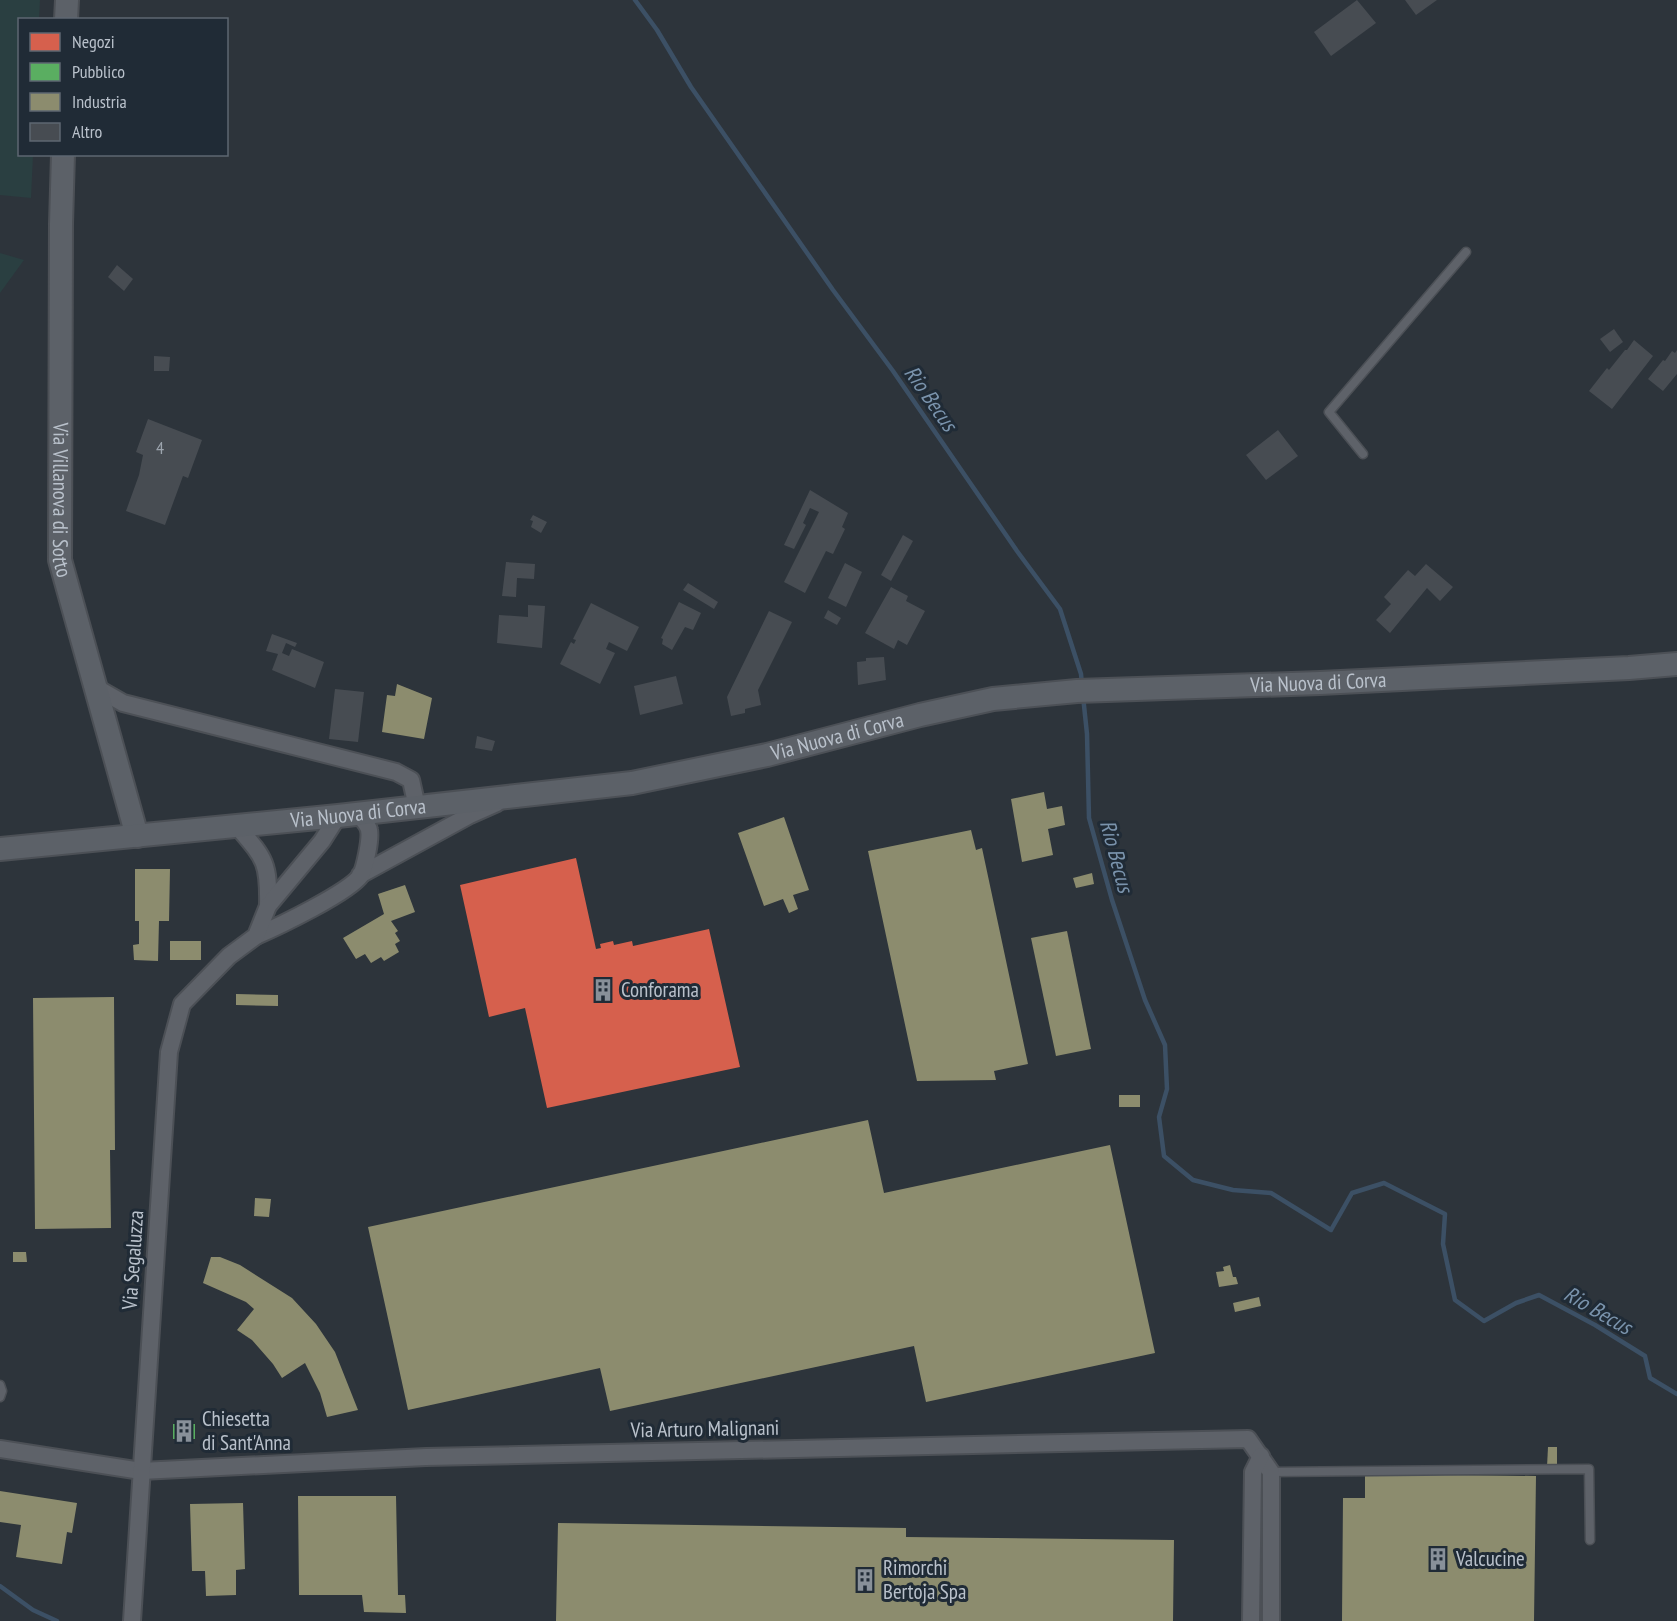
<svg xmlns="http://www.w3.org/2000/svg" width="1677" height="1621" viewBox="0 0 1677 1621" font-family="'PT Sans Narrow',sans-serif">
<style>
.green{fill:#2a3f41}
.shops{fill:#d6604d}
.public{fill:#5aae61}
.industry{fill:#8c8c6e}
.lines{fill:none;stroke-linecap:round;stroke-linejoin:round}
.stream{stroke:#3c5065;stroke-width:4.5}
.building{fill:#474c52}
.lane-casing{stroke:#4c5056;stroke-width:11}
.street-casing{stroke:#4c5056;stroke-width:20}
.secondary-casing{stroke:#4c5056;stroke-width:26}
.lane{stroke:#5e6269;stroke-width:8}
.street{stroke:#5e6269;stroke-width:16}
.secondary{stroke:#5c6168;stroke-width:22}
.labels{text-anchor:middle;stroke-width:6;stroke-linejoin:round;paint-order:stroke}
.number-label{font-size:18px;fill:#9ca4ad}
.street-label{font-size:21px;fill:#b9c1cb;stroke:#202b36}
.poi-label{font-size:21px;fill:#b9c1cb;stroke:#202b36;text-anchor:start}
.water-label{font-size:22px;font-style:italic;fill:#7a93ac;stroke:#202b36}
</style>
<rect width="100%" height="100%" fill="#2d343b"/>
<!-- green -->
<g class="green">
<polygon points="0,0 40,0 39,19 20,20 20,154 33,155 31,198 0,195"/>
<polygon points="0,253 24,260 0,293"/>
</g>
<!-- shops -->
<polygon class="shops" points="576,858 596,949 601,948 600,944 613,941 614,945 632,941 633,946 709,929 740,1067 547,1108 525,1008 489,1017 460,885"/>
<!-- public -->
<rect class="public" x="173" y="1424" width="22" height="15"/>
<!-- industry -->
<g class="industry">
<polygon points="397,684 432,698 424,739 382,732 387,695 395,696"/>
<polygon points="1044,792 1047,809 1062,806 1065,825 1048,829 1053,855 1022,862 1011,799"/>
<polygon points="784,817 809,890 793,895 798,909 789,913 783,899 764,906 738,833"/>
<polygon points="971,830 976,850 982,848 1028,1064 994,1071 996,1080 917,1081 868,851"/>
<polygon points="135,869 170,869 169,921 159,921 158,961 134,960 133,945 139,944 139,921 135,921"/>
<polygon points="1092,873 1094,884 1076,888 1073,878"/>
<polygon points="405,885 415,912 391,921 398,931 395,933 400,941 395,944 399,952 384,961 381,957 371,963 365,954 356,959 343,938 384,914 378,894"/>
<polygon points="1067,931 1091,1049 1056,1056 1031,938"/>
<rect x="170" y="941" width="31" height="19"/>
<polygon points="236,994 278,995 278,1006 236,1005"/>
<polygon points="114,997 115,1150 110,1150 111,1228 35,1229 33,998"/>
<rect x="1119" y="1095" width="21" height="12"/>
<polygon points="868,1120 884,1193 1110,1145 1155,1353 926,1402 914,1346 610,1411 600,1368 408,1410 368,1227"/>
<polygon points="255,1198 271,1199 269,1217 254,1216"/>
<polygon points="13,1252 26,1252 27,1262 13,1262"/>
<polygon points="211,1257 220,1257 240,1265 292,1298 316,1324 335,1352 358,1410 327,1417 320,1393 305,1363 282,1378 273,1364 252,1340 237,1330 254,1309 246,1302 203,1283"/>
<polygon points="1230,1265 1233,1277 1236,1277 1238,1284 1219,1287 1216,1272 1224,1271 1223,1267"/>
<polygon points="1259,1297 1261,1306 1235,1312 1233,1303"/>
<polygon points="1548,1447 1557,1447 1557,1467 1547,1467"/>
<polygon points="1365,1474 1536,1476 1534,1621 1342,1621 1343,1498 1365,1498"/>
<polygon points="0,1491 77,1503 72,1533 67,1532 62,1564 16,1557 21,1525 0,1522"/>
<polygon points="298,1496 396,1496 398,1595 405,1595 406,1613 364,1612 362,1595 299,1595"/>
<polygon points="243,1503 245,1569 236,1570 236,1595 206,1596 205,1571 192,1571 190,1504"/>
<polygon points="558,1523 906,1528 906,1537 1174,1540 1173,1621 556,1621"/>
</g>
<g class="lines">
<!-- stream -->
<g class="stream">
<polyline points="635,0 657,30 691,87 833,290 893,371 1017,551 1060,609 1081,674 1082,685"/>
<polyline points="1083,696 1087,734 1089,818 1112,900 1145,1000 1165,1045 1167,1089 1159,1117 1164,1156 1193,1180 1233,1190 1271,1193 1331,1230 1352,1193 1384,1183 1445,1214 1443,1244 1455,1300 1484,1321 1516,1303 1539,1295 1595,1325 1645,1356 1650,1378 1677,1394"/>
<polyline points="0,1586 33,1610 57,1621"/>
</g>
</g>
<!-- building -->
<g class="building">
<polygon points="1357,0 1376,23 1331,56 1314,32"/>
<polygon points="1405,0 1437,0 1416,15"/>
<polygon points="117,265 133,279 124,291 108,277"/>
<polygon points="1614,329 1623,342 1610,352 1600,339"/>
<polygon points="1634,340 1653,356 1612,409 1589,391 1607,368 1609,370 1625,350 1627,350"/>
<polygon points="1677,350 1677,374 1663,391 1648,379 1663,360 1665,361 1672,351 1675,353"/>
<polygon points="154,356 170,357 169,371 154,371"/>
<polygon points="148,419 202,440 188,478 183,476 165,525 126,511 139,475 143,455 136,452"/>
<polygon points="1278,430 1298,456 1266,480 1246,455"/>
<polygon points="810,490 848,513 842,527 845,529 833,554 826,551 805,593 784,582 819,512 810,508 803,523 806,525 794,549 784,545"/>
<polygon points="533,515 547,522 541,533 531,527 533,521 530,520"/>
<polygon points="903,535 913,541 891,581 881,575"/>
<polygon points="506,562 535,564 534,579 517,578 516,597 502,596"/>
<polygon points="845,563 862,572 846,607 828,598"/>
<polygon points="1426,564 1453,587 1440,601 1427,588 1390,633 1376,620 1391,604 1384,597 1408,570 1415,576"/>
<polygon points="688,583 718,602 714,609 683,590"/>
<polygon points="891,587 908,596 906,601 925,611 907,645 898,640 894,649 865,633"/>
<polygon points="679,602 701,613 693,630 685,627 672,650 662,644 663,639 661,638"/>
<polygon points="591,603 639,627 627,651 609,642 606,649 615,653 600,684 560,664 571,642 574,644 576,640 573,639"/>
<polygon points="528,605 545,606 542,648 497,643 499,615 528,617"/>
<polygon points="828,610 841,618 837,625 824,618"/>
<polygon points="769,611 792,622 758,690 761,705 745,709 745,713 731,716 727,697"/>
<polygon points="272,634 297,643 295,647 286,643 282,653 289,656 292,649 324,662 315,688 272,670 278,654 266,651"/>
<polygon points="884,657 886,680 858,685 857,662 866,661 866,658"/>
<polygon points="676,676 683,704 640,715 634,686"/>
<polygon points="335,689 364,692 358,742 329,739"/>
<polygon points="477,736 495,741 492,751 475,748"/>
</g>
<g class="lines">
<!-- lane casing -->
<g class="lane-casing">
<g id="lane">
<polyline points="1363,454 1329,412 1466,252"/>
<polyline points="0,1385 2,1391 0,1397"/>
<polyline points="1271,1472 1589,1469 1590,1540"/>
</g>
</g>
<!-- street casing -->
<g class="street-casing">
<g id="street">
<polyline points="95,687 123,703 396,772 411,780 417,807"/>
<path d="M237,826C265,859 269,862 268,906"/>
<polyline points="360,875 470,815 497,803"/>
<path d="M256,936C277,927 350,892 361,875C365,867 371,839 369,830C368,824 362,819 359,814"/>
<polyline points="0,1449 141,1471 426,1457 1248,1439 1271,1472 1271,1621"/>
<polyline points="132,1621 169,1052 182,1004 229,956 256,936 268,906 322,841 338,816"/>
<polyline points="1251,1621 1253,1472 1261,1456"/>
</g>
</g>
<!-- secondary casing -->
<g class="secondary-casing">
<g id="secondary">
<polyline points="66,20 67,0"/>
<path id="s1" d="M63,154L61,224L60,560L137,836"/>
<path id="s2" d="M0,849L338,816L632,783L767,755L920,715L993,699L1077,691L1320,683L1629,668L1677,664"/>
</g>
</g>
<!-- lane -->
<use href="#lane" class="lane"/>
<!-- street -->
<use href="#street" class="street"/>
<!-- secondary -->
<use href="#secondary" class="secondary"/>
</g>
<!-- icons -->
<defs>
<g id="building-bare" transform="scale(1.8)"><path d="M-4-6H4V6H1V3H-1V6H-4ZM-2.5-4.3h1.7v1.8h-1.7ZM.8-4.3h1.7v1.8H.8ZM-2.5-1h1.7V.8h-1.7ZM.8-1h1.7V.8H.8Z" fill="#889099" stroke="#202b36" stroke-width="2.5" paint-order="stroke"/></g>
</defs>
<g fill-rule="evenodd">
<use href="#building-bare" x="603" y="990"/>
<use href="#building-bare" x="184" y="1431"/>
<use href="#building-bare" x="1438" y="1559"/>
<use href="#building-bare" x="865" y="1580"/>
</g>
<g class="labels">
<!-- number labels -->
<g class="number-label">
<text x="160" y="454">4</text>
</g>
<!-- street labels -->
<g class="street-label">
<text dy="7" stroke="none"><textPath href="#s1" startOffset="346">Via Villanova di Sotto</textPath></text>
<text dy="7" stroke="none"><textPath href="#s2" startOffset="1332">Via Nuova di Corva</textPath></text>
<text dy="7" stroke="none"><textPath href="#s2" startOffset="846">Via Nuova di Corva</textPath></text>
<text dy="7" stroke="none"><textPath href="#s2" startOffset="360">Via Nuova di Corva</textPath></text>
<text transform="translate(133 1260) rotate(-86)" y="7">Via Segaluzza</text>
<text transform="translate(705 1429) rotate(-1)" y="7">Via Arturo Malignani</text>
</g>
<!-- poi labels -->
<g class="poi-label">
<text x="621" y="997">Conforama</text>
<text x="202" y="1426">Chiesetta<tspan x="202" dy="24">di Sant'Anna</tspan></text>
<text x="1456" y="1566">Valcucine</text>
<text x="883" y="1575">Rimorchi<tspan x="883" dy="24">Bertoja Spa</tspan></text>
</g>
<!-- water labels -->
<g class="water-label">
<text transform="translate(931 398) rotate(55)" y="8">Rio Becus</text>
<text transform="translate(1117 856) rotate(75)" y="8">Rio Becus</text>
<text transform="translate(1598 1310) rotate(30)" y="8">Rio Becus</text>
</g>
</g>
<!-- legend -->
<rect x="18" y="18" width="210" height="138" fill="#202b36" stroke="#5d6772" stroke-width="1.5"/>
<rect x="30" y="33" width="30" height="18" fill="#d6604d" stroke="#5d6772" stroke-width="1.5"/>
<text x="72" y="48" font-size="18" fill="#b9c1cb">Negozi</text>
<rect x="30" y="63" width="30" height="18" fill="#5aae61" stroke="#5d6772" stroke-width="1.5"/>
<text x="72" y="78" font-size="18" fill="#b9c1cb">Pubblico</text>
<rect x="30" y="93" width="30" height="18" fill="#8c8c6e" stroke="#5d6772" stroke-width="1.5"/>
<text x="72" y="108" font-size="18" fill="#b9c1cb">Industria</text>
<rect x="30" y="123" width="30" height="18" fill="#474c52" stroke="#5d6772" stroke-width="1.5"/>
<text x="72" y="138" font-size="18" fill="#b9c1cb">Altro</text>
</svg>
